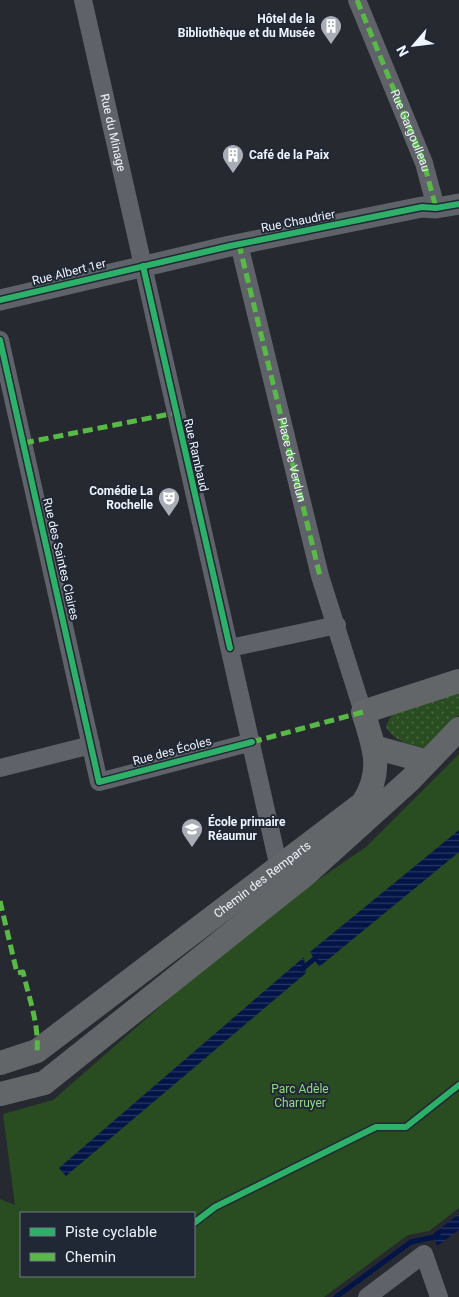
<svg xmlns="http://www.w3.org/2000/svg" width="459" height="1297" viewBox="0 0 459 1297" font-family="Roboto,sans-serif">
<style>
.grass{fill:url(#grass-dots)}
.green{fill:#294d21;fill-rule:evenodd}
.water{fill:url(#water-rules)}
.lines{fill:none;stroke-linecap:round;stroke-linejoin:round}
.stream{stroke:#031446;stroke-width:5}
.minor{stroke:#5f6268;stroke-width:18}
.tertiary{stroke:#5f6268;stroke-width:21}
.secondary{stroke:#626668;stroke-width:24}
.quiet{stroke:#58b947;stroke-width:5;stroke-dasharray:10 5;stroke-linecap:butt}
.cycleway-casing{stroke:#212835;stroke-width:9}
.cycleway{stroke:#2db169;stroke-width:6}
.labels{text-anchor:middle;stroke-width:4;stroke-linejoin:round;paint-order:stroke}
.poi-label{font-size:12px;font-weight:bold;fill:#eff4fd;stroke:#212835;text-anchor:end}
.street-label{font-size:12px;fill:#eff4fd;stroke:#212835}
.park-label{font-size:12px;fill:#93d883;stroke:#212835}
</style>
<defs>
<pattern id="grass-dots" width="8" height="8" patternUnits="userSpaceOnUse" patternTransform="scale(1.25)"><rect width="8" height="8" fill="#294d21"/><path d="M2 2h.1M6 6h.1" fill="none" stroke="#486742" stroke-width="1.8" stroke-linecap="round"/></pattern>
<pattern id="water-rules" width="6" height="5" patternUnits="userSpaceOnUse" patternTransform="scale(1.25)"><rect width="6" height="5" fill="#031446"/><path d="M0 2.5h6" fill="none" stroke="#283762"/></pattern>
</defs>
<rect width="100%" height="100%" fill="#262930"/>
<!-- grass -->
<path class="grass" d="M459,690V715L426,748C410,745 395,742 386,727C393,699 436,697 459,690Z"/>
<!-- green -->
<path class="green" d="M459,754V1208L429,1231L408,1235L324,1297H0V1199L15,1205L3,1114L53,1100L258,921L366,847ZM21,1213H194V1276H21Z"/>
<!-- water -->
<g class="water">
<polygon points="459,830 459,852 319,967 310,952"/>
<polygon points="304,957 306,973 66,1176 59,1168"/>
<polygon points="459,1214 459,1230 437,1246 433,1234"/>
</g>
<g class="lines">
<!-- stream -->
<g class="stream">
<polyline points="302,969 318,956"/>
<polyline points="336,1297 411,1242 434,1237 438,1234"/>
</g>
<!-- minor -->
<g class="minor">
<path id="s1" d="M83,0L279,868"/>
<polyline points="357,0 424,163 436,208"/>
<polyline points="239,244 320,576 363,712"/>
<polyline points="0,340 99,782 252,742"/>
<polyline points="230,648 337,625"/>
<polyline points="0,768 91,745"/>
<polyline points="367,1297 424,1254 439,1297"/>
</g>
<!-- tertiary -->
<polyline class="tertiary" points="0,300 230,246 422,207 436,208 459,204"/>
<!-- secondary -->
<g class="secondary">
<polyline points="374,747 425,761"/>
<path id="s2" d="M0,1063L37,1051L363,803C384,770 374,747 363,712L459,681"/>
<polyline points="0,1094 44,1083 306,874 410,780 459,729"/>
</g>
<!-- quiet -->
<g class="quiet">
<path id="s3" d="M357,0L424,163L436,208"/>
<path id="s4" d="M239,244L320,576"/>
<polyline points="24,443 175,413"/>
<polyline points="252,742 363,712"/>
<path d="M0,901L17,973L23,972C29,998 39,1024 37,1051"/>
</g>
<!-- cycleway casing -->
<g class="cycleway-casing">
<g id="cycleway">
<polyline points="143,266 230,648"/>
<polyline points="0,300 230,246 422,207 436,208 459,204"/>
<polyline points="0,340 99,782 252,742"/>
<polyline points="194,1223 215,1207 376,1127 406,1127 459,1085"/>
</g>
</g>
<!-- cycleway -->
<use href="#cycleway" class="cycleway"/>
</g>
<!-- icons -->
<defs>
<g id="building-pin" transform="scale(1.125)"><path d="M0 17L-7.5 6A9.5 9.5 0 1 1 7.5 6Z" fill="#a9adb5" stroke="#212835"/><path d="M-4-6H4V6H1V3H-1V6H-4ZM-2.5-4.3h1.7v1.8h-1.7ZM.8-4.3h1.7v1.8H.8ZM-2.5-1h1.7V.8h-1.7ZM.8-1h1.7V.8H.8Z" fill="#fff"/></g>
<g id="theatre-pin" transform="scale(1.125)"><path d="M0 17L-7.5 6A9.5 9.5 0 1 1 7.5 6Z" fill="#a9adb5" stroke="#212835"/><path d="M-5-5.5Q0-4 5-5.5V0Q5 5 0 6Q-5 5-5 0ZM-3.3-2.5H-1v1.5H-3.3ZM1-2.5H3.3v1.5H1ZM-2.8 1Q0 5.5 2.8 1Z" fill="#fff"/></g>
<g id="school-pin" transform="scale(1.125)"><path d="M0 17L-7.5 6A9.5 9.5 0 1 1 7.5 6Z" fill="#a9adb5" stroke="#212835"/><path d="M0-5L7-2L0 1L-7-2ZM-4 1L0 2.5L4 1V4Q0 6-4 4Z" fill="#fff"/></g>
</defs>
<g fill-rule="evenodd">
<use href="#building-pin" x="331" y="26"/>
<use href="#building-pin" x="233" y="155"/>
<use href="#theatre-pin" x="169" y="498"/>
<use href="#school-pin" x="192" y="829"/>
</g>
<g class="labels">
<!-- poi labels -->
<g class="poi-label">
<text x="315" y="23">Hôtel de la<tspan x="315" dy="14">Bibliothèque et du Musée</tspan></text>
<text x="249" y="159" text-anchor="start">Café de la Paix</text>
<text x="153" y="495">Comédie La<tspan x="153" dy="14">Rochelle</tspan></text>
<text x="208" y="826" text-anchor="start">École primaire<tspan x="208" dy="14">Réaumur</tspan></text>
</g>
<!-- street labels -->
<g class="street-label">
<text dy="4" stroke="none"><textPath href="#s3" startOffset="141">Rue Gargoulleau</textPath></text>
<text dy="4" stroke="none"><textPath href="#s1" startOffset="136">Rue du Minage</textPath></text>
<text transform="translate(298 221) rotate(-11)" y="4">Rue Chaudrier</text>
<text transform="translate(69 272) rotate(-14)" y="4">Rue Albert 1er</text>
<text transform="translate(196 455) rotate(77)" y="4">Rue Rambaud</text>
<text dy="4" stroke="none"><textPath href="#s4" startOffset="222">Place de Verdun</textPath></text>
<text transform="translate(61 559) rotate(77)" y="4">Rue des Saintes Claires</text>
<text transform="translate(172 751) rotate(-15)" y="4">Rue des Écoles</text>
<text dy="4" stroke="none"><textPath href="#s2" startOffset="322">Chemin des Remparts</textPath></text>
</g>
<!-- park labels -->
<g class="park-label">
<text x="300" y="1093">Parc Adèle<tspan x="300" dy="14">Charruyer</tspan></text>
</g>
</g>
<!-- legend -->
<rect x="20" y="1212" width="175" height="65" fill="#212835" stroke="#737a85"/>
<rect x="30" y="1228" width="25" height="8" fill="#2db169" stroke="#737a85"/>
<text x="65" y="1237" font-size="15" fill="#eff4fd">Piste cyclable</text>
<rect x="30" y="1253" width="25" height="8" fill="#58b947" stroke="#737a85"/>
<text x="65" y="1262" font-size="15" fill="#eff4fd">Chemin</text>
<!-- north arrow -->
<g transform="translate(414 45) rotate(242)" stroke="#212835" stroke-width="4" paint-order="stroke">
<path d="M0-4L9 19L0 12L-9 19Z" fill="#eff4fd"/>
<text y="-8" font-size="14" font-weight="bold" text-anchor="middle" fill="#eff4fd">N</text>
</g>
</svg>
